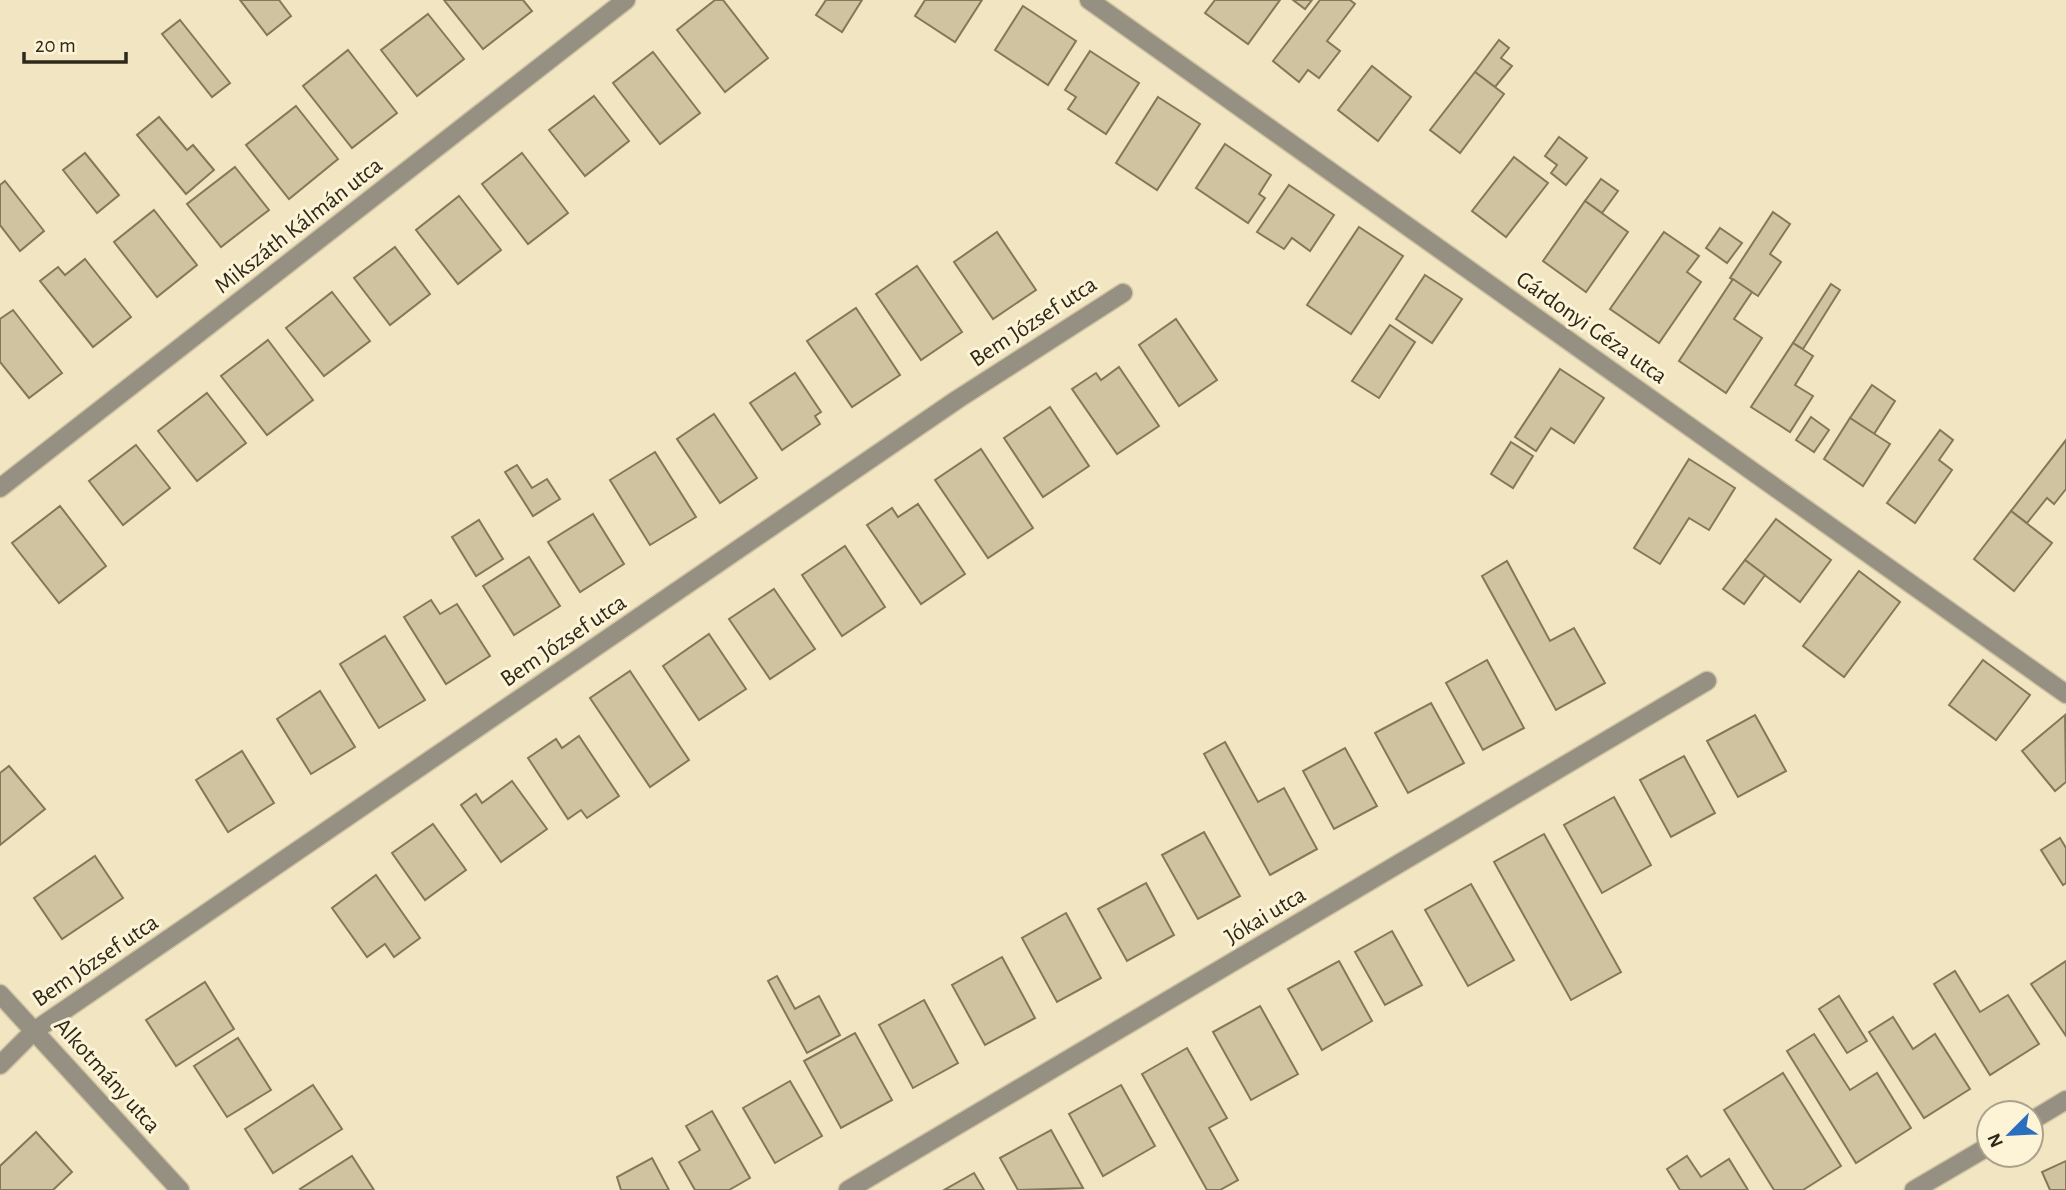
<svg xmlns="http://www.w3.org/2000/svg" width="2066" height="1190" viewBox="0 0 2066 1190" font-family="'Alegreya Sans',sans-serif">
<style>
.building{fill:#d0c3a0;stroke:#847858;stroke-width:2}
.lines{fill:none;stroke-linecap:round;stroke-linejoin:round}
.street-casing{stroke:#cfc3a3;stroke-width:21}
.street{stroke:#959081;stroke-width:18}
.labels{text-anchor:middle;stroke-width:6;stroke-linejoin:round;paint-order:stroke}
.street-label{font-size:24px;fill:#2d281a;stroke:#fdf3d6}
</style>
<rect width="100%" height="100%" fill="#f2e5c1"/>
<!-- building -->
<g class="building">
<polygon points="240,0 279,0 291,16 267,35"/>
<polygon points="444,0 523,0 532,11 483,49"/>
<polygon points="715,0 723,0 768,58 725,92 677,30"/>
<polygon points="826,0 862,0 842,32 816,15"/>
<polygon points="925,0 982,0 955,42 915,16"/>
<polygon points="1215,0 1280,0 1248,44 1205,13"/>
<polygon points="1293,0 1312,0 1305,9"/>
<polygon points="1320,0 1350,0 1355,4 1327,41 1340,51 1319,78 1308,70 1299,82 1273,61"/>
<polygon points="1023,6 1076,41 1048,85 995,50"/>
<polygon points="428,14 464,59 417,96 381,50"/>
<polygon points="180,20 230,83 212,97 162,34"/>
<polygon points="1499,40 1509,48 1501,58 1512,66 1495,87 1475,72"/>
<polygon points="348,50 397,113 352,148 303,86"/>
<polygon points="1090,51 1139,83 1106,134 1068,109 1076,97 1065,90"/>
<polygon points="653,52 700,113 660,144 613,83"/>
<polygon points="1372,66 1411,97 1378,141 1338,110"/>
<polygon points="1475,72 1504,94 1460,153 1430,130"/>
<polygon points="594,96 629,141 585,176 549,130"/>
<polygon points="1158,97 1200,124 1157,190 1116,163"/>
<polygon points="296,106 338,159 289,199 246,145"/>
<polygon points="159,117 187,150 193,145 214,170 186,194 137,135"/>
<polygon points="1559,137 1587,158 1566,185 1551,173 1557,165 1545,156"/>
<polygon points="1225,144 1271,175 1259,194 1265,198 1248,223 1196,188"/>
<polygon points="85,153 119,195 97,213 63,170"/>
<polygon points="522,153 568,213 528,244 482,184"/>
<polygon points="1514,157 1548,183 1506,237 1472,211"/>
<polygon points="235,167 269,210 221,247 187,204"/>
<polygon points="1601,179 1618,191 1602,213 1585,201"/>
<polygon points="5,181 44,231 20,251 0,225 0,185"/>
<polygon points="1289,185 1334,215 1310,251 1292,238 1284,249 1257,232"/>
<polygon points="459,196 501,250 458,284 416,230"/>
<polygon points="1585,201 1628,232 1586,292 1543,261"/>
<polygon points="154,210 197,265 157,297 114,242"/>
<polygon points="1773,212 1790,224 1770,254 1781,262 1758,296 1730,278"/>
<polygon points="1359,227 1403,256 1351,334 1307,305"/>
<polygon points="1720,228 1742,243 1727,263 1706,248"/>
<polygon points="997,232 1036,290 993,319 954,262"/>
<polygon points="1664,232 1699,256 1687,272 1701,282 1659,343 1610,309"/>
<polygon points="395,247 430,294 390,325 354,278"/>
<polygon points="85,259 131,317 93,347 40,281 58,267 65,275"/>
<polygon points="917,266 962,332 921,360 876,294"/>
<polygon points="1425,275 1462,299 1432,343 1396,319"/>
<polygon points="1733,279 1752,292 1734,319 1762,338 1726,393 1679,361"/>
<polygon points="1831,284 1840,290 1803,349 1793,343"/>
<polygon points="332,292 370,341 324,376 286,328"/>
<polygon points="856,308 900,375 852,407 807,341"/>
<polygon points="13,310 62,373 29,398 0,362 0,319"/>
<polygon points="1176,319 1217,380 1179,406 1139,345"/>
<polygon points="1390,325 1415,342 1379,398 1352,381"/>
<polygon points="268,340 313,400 267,435 221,376"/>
<polygon points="1793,343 1813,356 1795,385 1813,396 1790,432 1751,407"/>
<polygon points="1119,367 1159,426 1117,454 1072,389 1096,373 1101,380"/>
<polygon points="1560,369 1604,398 1574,443 1551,428 1536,451 1515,437"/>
<polygon points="795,373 821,412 815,416 820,424 782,450 750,403"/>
<polygon points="1872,385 1895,401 1874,434 1850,418"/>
<polygon points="207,393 246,443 197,481 158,431"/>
<polygon points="1050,407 1089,466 1043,497 1004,438"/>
<polygon points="714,414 757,478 720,503 677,439"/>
<polygon points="1811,417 1829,430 1814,452 1796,440"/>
<polygon points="1850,418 1890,444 1863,486 1824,459"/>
<polygon points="1940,430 1953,440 1939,460 1952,470 1915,523 1887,503"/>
<polygon points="2066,440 2066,489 2054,504 2047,498 2027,523 2011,511"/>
<polygon points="1511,442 1533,456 1513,488 1491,474"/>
<polygon points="136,445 170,488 123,525 89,481"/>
<polygon points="981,449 1033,528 988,558 935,480"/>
<polygon points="655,452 696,517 650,545 610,480"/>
<polygon points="1689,459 1735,488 1709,530 1689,518 1660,564 1634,548"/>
<polygon points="517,465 532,488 547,479 560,499 533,516 505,472"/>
<polygon points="918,504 965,574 921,604 867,525 892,508 898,517"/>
<polygon points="60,506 106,566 59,603 12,543"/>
<polygon points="2011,511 2052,543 2014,591 1974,559"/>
<polygon points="593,514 624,564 580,592 548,542"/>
<polygon points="1776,519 1831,560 1800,602 1745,560"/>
<polygon points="479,520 503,559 476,576 452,537"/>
<polygon points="845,546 885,607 842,636 802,575"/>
<polygon points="529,557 560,606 514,635 483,586"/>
<polygon points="1745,560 1765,575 1744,604 1723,589"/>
<polygon points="1507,561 1550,641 1574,628 1605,683 1556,710 1482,576"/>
<polygon points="1859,571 1900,602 1844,677 1803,646"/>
<polygon points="774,589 815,649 770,679 729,619"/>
<polygon points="431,600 440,614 457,604 490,656 446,684 404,617"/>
<polygon points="709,634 746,689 699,720 663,666"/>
<polygon points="385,636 425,700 379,728 340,664"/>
<polygon points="1487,660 1524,728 1483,750 1446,683"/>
<polygon points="1983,660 2030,695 1996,740 1949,705"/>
<polygon points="630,671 689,760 650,787 590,698"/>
<polygon points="320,691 355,747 311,774 277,719"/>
<polygon points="1431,703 1464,763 1408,793 1375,733"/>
<polygon points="1755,715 1786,771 1738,797 1707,741"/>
<polygon points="2065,715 2066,782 2055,791 2022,751"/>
<polygon points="579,736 619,796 587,818 581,810 568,819 528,758 556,739 562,748"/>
<polygon points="1225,742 1258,802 1284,788 1317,849 1270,875 1204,754"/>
<polygon points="1345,748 1377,806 1334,829 1303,771"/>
<polygon points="242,751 274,803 228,832 196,780"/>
<polygon points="1684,756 1715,813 1671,837 1640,780"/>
<polygon points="9,766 45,809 0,845 0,773"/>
<polygon points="512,781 547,829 501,862 461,805 476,794 482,803"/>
<polygon points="1614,797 1651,865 1602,893 1564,825"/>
<polygon points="433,824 466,870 425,900 392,853"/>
<polygon points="1204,832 1240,896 1198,919 1162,855"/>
<polygon points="1544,834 1621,972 1571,1000 1494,862"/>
<polygon points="2060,838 2066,848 2066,883 2063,885 2041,850"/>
<polygon points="95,856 123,898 62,939 34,898"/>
<polygon points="376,875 420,938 394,957 385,944 367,957 332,908"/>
<polygon points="1146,883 1174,935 1127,961 1098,909"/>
<polygon points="1471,884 1514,960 1468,986 1425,910"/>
<polygon points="1066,913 1101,978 1057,1002 1022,938"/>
<polygon points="1392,931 1422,985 1385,1005 1355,952"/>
<polygon points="1002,957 1035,1018 985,1045 952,985"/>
<polygon points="1339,961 1372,1021 1322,1050 1288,989"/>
<polygon points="2066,961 2066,1036 2031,984"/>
<polygon points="1955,971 1980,1012 2008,995 2039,1044 1990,1075 1934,984"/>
<polygon points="777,976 795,1009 819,996 840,1035 807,1053 768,981"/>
<polygon points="205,982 234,1029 176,1066 146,1020"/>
<polygon points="1839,996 1867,1041 1847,1053 1819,1009"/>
<polygon points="924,1000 958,1063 913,1088 879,1025"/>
<polygon points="1260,1006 1298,1074 1251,1100 1213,1032"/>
<polygon points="1893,1017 1913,1049 1935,1034 1970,1089 1924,1118 1869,1032"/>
<polygon points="855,1033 892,1100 841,1128 804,1061"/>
<polygon points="1814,1034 1850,1090 1877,1073 1911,1128 1856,1163 1787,1051"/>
<polygon points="238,1038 271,1090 227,1117 194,1066"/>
<polygon points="1187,1048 1227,1118 1209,1128 1238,1180 1220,1190 1207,1190 1142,1074"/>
<polygon points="1783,1073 1841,1166 1803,1190 1774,1190 1724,1110"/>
<polygon points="790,1081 822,1136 775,1163 743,1108"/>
<polygon points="313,1085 342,1129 273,1173 245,1129"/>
<polygon points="1121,1085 1155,1146 1103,1176 1069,1114"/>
<polygon points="712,1111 750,1178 729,1190 695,1190 679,1162 700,1150 686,1126"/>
<polygon points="1051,1130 1083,1188 1018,1190 1000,1158"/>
<polygon points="36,1132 72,1172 53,1190 0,1190 0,1166"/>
<polygon points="352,1156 374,1190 301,1190 300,1189"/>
<polygon points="1687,1156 1701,1177 1729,1159 1748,1190 1680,1190 1667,1169"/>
<polygon points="652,1158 669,1190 621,1190 617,1177"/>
<polygon points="2066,1161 2066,1190 2050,1190 2042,1172"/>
<polygon points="974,1173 984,1190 944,1190"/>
</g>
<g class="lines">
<!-- street casing -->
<g class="street-casing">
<g id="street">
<polyline points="1089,0 2066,694"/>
<polyline points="0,488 626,0"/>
<polyline points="0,994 180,1190"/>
<polyline points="0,1065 34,1031 958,399 1123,293"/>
<polyline points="2031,1121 2066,1100"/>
<polyline points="848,1190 1707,681"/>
<polyline points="1914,1190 1989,1146"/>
</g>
</g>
<!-- street -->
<use href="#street" class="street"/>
</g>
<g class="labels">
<!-- street labels -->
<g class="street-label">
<text transform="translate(298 225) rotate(-38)" y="8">Mikszáth Kálmán utca</text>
<text transform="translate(1033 321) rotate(-33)" y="8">Bem József utca</text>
<text transform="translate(1592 327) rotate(35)" y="8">Gárdonyi Géza utca</text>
<text transform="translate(563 640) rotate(-34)" y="8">Bem József utca</text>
<text transform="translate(1265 915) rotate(-31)" y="8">Jókai utca</text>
<text transform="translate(95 960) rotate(-34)" y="8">Bem József utca</text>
<text transform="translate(108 1075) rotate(48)" y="8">Alkotmány utca</text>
</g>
</g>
<!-- north arrow -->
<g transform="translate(2010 1134) rotate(246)"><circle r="33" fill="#fdf3d6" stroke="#aaa28b" stroke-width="2"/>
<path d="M0-5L12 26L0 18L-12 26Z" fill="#296ebf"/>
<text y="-10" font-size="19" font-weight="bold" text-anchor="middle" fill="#2d281a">N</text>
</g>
<!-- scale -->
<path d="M24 52v10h102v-10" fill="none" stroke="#2d281a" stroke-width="3.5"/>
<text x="35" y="52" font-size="21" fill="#2d281a" stroke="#fdf3d6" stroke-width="5" paint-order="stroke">20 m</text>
</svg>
